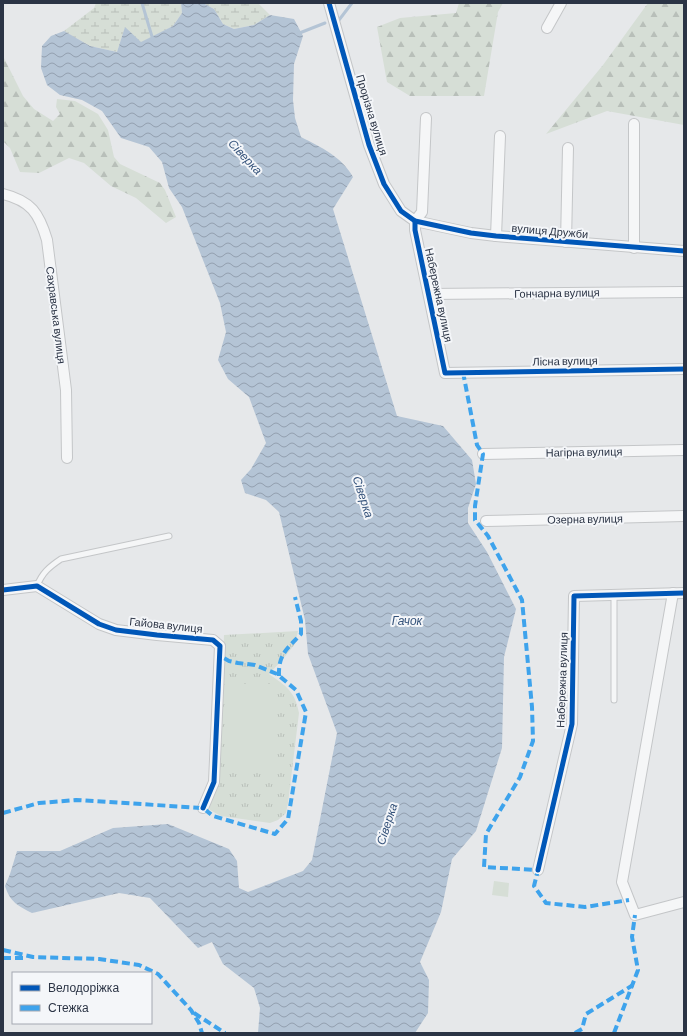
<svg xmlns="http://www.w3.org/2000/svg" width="687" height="1036" viewBox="0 0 687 1036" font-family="Barlow,sans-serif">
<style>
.grass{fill:url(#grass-tufts)}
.forest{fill:url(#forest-firs)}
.wetland{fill:url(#wetland-marsh)}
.garden{fill:#d6ded6}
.water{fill:url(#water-waves)}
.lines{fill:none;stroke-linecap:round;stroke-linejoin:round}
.stream{stroke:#b4c4d5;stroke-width:3}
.lane-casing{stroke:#c4c6c8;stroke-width:7}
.street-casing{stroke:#c4c6c8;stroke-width:12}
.lane{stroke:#f5f6f7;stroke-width:5}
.street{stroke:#f5f6f7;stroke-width:10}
.quiet{stroke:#3ea3ec;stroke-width:4;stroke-dasharray:8 4;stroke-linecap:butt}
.cycleway-casing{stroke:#f4f6f9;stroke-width:8}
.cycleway{stroke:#0057b8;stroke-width:5}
.labels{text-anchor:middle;stroke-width:4;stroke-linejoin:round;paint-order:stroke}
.street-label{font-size:11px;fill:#2b3445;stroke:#f4f6f9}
.water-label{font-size:12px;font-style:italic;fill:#34527a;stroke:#f4f6f9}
</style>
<defs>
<pattern id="grass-tufts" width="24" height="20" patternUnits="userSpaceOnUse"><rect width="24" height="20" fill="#d6ded6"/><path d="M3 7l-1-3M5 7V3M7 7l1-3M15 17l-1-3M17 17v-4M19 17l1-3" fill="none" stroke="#b8bfb9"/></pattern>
<pattern id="forest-firs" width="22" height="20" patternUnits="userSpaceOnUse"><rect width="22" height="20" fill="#d6ded6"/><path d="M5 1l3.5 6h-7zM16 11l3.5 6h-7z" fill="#b8bfb9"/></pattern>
<pattern id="wetland-marsh" width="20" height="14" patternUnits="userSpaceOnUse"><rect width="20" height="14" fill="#d6ded6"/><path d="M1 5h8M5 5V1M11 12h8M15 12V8" fill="none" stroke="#b8bfb9"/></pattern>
<pattern id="water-waves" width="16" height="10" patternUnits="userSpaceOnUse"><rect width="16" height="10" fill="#b4c4d5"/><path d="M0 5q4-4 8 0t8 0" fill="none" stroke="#93a0af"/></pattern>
</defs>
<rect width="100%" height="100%" fill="#e6e8ea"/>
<!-- grass -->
<path class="grass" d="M298,631L295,644L283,659L269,674C286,686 295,691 299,713L288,803L286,813L278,820L270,823L221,816L210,810L208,805L213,797L219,782L224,635Z"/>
<!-- forest -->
<g class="forest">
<polygon points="459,3 503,3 498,12 484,96 410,96 387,82 377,27 400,18 456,13"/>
<polygon points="648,3 684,3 684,125 607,111 546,134 603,65"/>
<polygon points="3,56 23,96 34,109 53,121 60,114 56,107 57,99 75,101 98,114 108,130 114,157 120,164 160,183 165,190 176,217 166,223 136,198 111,186 84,163 69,158 39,173 20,172 10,148 3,141"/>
</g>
<!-- wetland -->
<g class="wetland">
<polygon points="96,3 181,3 182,13 173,26 141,43 125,28 117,52 90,46 64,31 94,8"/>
<polygon points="203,3 258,3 270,15 254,25 234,29 223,24 214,9"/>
</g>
<!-- garden -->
<g class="garden">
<rect x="225" y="684" width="50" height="83"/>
<polygon points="494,881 509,883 508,897 492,895"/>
</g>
<!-- water -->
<path class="water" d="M181,3H203L214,9L223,24L234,29L254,25L270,15L294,19L303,36L294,64L293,100L295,118L301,137C321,147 342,157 353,177L333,209L397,416L443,426L472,460L476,484L468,508V523L487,552L516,609L504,657L502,748L476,831L452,859L441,912L420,962L429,980L428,1013L415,1033H258L260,1008L254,988L223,964L212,942L198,948L150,898L119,893L32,913C18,906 10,902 5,886L10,874L17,851H60L113,828L168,824L229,849L237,861L239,888L248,892L303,871L312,860L337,733L308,654L305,620L279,512L266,500L245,493L241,480L251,469L266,443L249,397L228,379L218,360L226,332L220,303L182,207L169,188L162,162L149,147L121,138L102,111L82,100L60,95L47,85L41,68L42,46L51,36L64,31L90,46L117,52L125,27L141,42L173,26L182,13Z"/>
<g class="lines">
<!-- stream -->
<g class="stream">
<polyline points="142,3 153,40"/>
<polyline points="339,20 352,3"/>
<polyline points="297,34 325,23"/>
</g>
<!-- lane casing -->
<g class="lane-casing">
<g id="lane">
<path d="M37,586C42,573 49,567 61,559L169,536"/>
<polyline points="614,595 614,700"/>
</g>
</g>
<!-- street casing -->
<g class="street-casing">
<g id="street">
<polyline points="329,3 369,145 384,184 401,211 415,221 471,233 496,236 684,251"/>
<polyline points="547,28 561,3"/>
<path d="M3,194C31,201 39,213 47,240L66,390L67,458"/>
<polyline points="415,221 415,230 445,373 684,369"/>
<polyline points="415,221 422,212 426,118"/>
<polyline points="496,236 500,136"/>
<polyline points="566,242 568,148"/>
<polyline points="634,248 634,124"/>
<polyline points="429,294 684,292"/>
<polyline points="483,454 684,450"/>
<polyline points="486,521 684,516"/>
<polyline points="3,590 37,586 99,624 116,630 157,635 213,640 220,646 214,782 203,808"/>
<polyline points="673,593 622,882 635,915 684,902"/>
<polyline points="538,870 572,724 574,596 684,593"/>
</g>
</g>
<!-- lane -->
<use href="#lane" class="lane"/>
<!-- street -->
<use href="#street" class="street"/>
<!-- quiet -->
<g class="quiet">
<polyline points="463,372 477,445 483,454 475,506 475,520 488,536 522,600 532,707 533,741 520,777 486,834 484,867 538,870 534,886 546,903 585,907 629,900"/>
<path d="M279,676C278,654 288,648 301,634V621L295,597"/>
<polyline points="3,813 39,803 76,800 203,808 213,816 275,834 288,819 306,712 296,690 277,674 255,665 238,663 229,661 220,656"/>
<polyline points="3,950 33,957 99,959 139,965 158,974 191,1010 199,1023 202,1033"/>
<polyline points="3,958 23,958"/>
<polyline points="194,1013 225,1033"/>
<polyline points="575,1033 582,1029 586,1014 633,985"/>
<polyline points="614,1033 638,970 632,937 635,915"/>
</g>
<!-- cycleway casing -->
<g class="cycleway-casing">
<g id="cycleway">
<polyline points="329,3 369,145 384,184 401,211 415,221 471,233 496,236 684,251"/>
<polyline points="415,221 415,230 445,373 684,369"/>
<polyline points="3,590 37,586 99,624 116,630 157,635 213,640 220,646 214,782 203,808"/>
<polyline points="538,870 572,724 574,596 684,593"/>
</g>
</g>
<!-- cycleway -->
<use href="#cycleway" class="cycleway"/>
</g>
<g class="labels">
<!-- street labels -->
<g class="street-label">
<text transform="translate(372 115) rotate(73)" y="4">Прорізна вулиця</text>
<text transform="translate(550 231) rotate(5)" y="4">вулиця Дружби</text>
<text transform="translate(557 293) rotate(-1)" y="4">Гончарна вулиця</text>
<text transform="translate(439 295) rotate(78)" y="4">Набережна вулиця</text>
<text transform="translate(56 315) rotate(83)" y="4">Сахравська вулиця</text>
<text transform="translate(565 361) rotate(-1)" y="4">Лісна вулиця</text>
<text transform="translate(584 452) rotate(-1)" y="4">Нагірна вулиця</text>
<text transform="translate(585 519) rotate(-1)" y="4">Озерна вулиця</text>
<text transform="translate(166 625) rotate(6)" y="4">Гайова вулиця</text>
<text transform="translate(562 680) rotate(-88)" y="4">Набережна вулиця</text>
</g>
<!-- water labels -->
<g class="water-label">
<text transform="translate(245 157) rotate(47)" y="4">Сіверка</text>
<text transform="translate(363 497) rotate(72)" y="4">Сіверка</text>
<text x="407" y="625">Гачок</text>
<text transform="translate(387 824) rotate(-72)" y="4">Сіверка</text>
</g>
</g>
<!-- border -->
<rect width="687" height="1036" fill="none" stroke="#2b3445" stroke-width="8"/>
<!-- legend -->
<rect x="12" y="972" width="140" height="52" fill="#f4f6f9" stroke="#a4a8b1"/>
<rect x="20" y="985" width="20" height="6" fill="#0057b8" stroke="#a4a8b1"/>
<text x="48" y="992" font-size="12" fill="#2b3445">Велодоріжка</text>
<rect x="20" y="1005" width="20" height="6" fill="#3ea3ec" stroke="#a4a8b1"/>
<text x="48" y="1012" font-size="12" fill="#2b3445">Стежка</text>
</svg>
